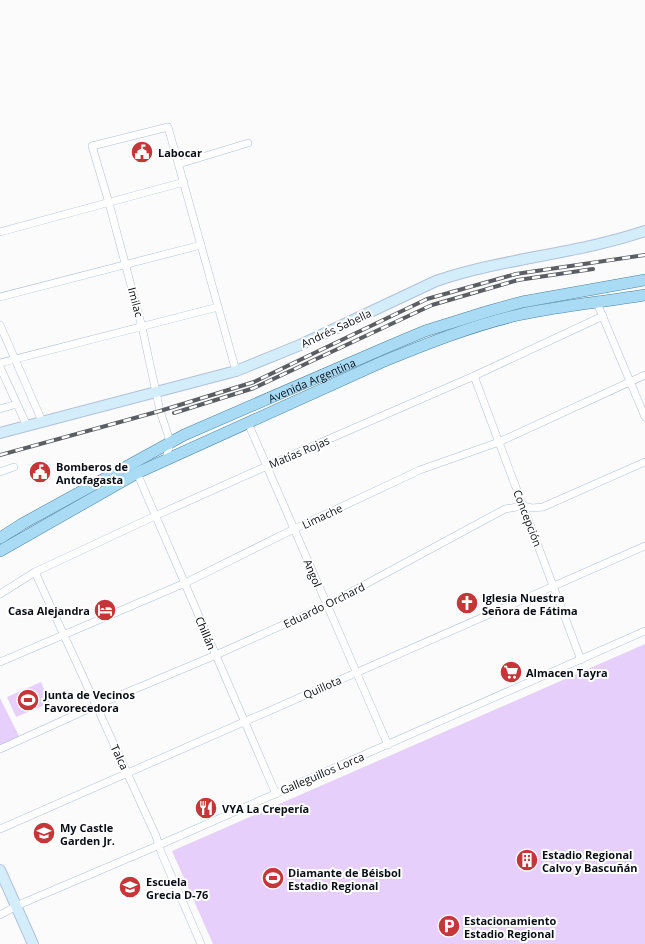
<svg xmlns="http://www.w3.org/2000/svg" width="645" height="944" viewBox="0 0 645 944" font-family="'Open Sans',sans-serif">
<style>
.green{fill:#e6d0fb}
.lines{fill:none;stroke-linecap:round;stroke-linejoin:round}
.street-casing{stroke:#b0c1d9;stroke-width:8}
.secondary-casing{stroke:#b0c1d9;stroke-width:12}
.primary-casing{stroke:#4c84a3;stroke-width:12}
.street{stroke:#fff;stroke-width:7}
.secondary{stroke:#d4edfa;stroke-width:10}
.primary{stroke:#a9dbf5;stroke-width:11}
.rail-casing{stroke:#5b5e63;stroke-width:4}
.rail{stroke:#fff;stroke-width:2.5;stroke-dasharray:8;stroke-linecap:butt}
.labels{text-anchor:middle;dominant-baseline:central;stroke-width:4;stroke-linejoin:round;paint-order:stroke}
.poi-label{font-size:11px;font-weight:bold;fill:#0a0f17;stroke:#fff;text-anchor:start}
.street-label{font-size:11px;fill:#0a0f17;stroke:#fff}
</style>
<rect width="100%" height="100%" fill="#fbfbfb"/>
<g class="green">
<polygon points="645,644 645,944 213,944 172,851"/>
<polygon points="41,682 50,703 16,717 7,697"/>
<polygon points="0,698 21,740 0,749"/>
</g>
<g class="lines">
<g class="street-casing">
<g id="street">
<polyline points="179,164 248,143"/>
<polyline points="0,232 184,182"/>
<polyline points="0,297 201,245"/>
<polyline points="597,303 645,417"/>
<polyline points="0,325 42,421"/>
<polyline points="0,363 218,307"/>
<polyline points="0,367 27,426"/>
<polyline points="474,376 581,660"/>
<polyline points="0,409 17,404"/>
<polyline points="248,423 388,745"/>
<polyline points="166,459 170,443 168,435 160,411 142,327 109,203 92,146 168,127 236,371"/>
<polyline points="0,472 14,467"/>
<polyline points="137,473 276,794"/>
<polyline points="35,572 156,836 161,852 201,944"/>
<polyline points="0,594 35,572 155,516 267,466 474,376 603,316"/>
<polyline points="0,662 185,583 294,529 420,470 499,442 645,375"/>
<polyline points="0,749 97,705 216,655 327,605 505,509 523,506 532,508 543,507 645,462"/>
<polyline points="0,829 645,546"/>
<polyline points="0,915 16,906 150,849 645,631"/>
</g>
</g>
<g class="secondary-casing">
<g id="secondary">
<path d="M0,433L236,371L300,345L436,281C504,258 577,254 645,231"/>
<polyline points="0,870 33,944"/>
</g>
</g>
<g class="primary-casing">
<g id="primary">
<path id="s1" d="M0,538L22,524L184,435L387,347L425,331L489,311L522,302L645,280"/>
<path d="M0,551L137,473L382,362C426,344 471,326 518,315C559,306 603,302 645,295"/>
</g>
</g>
<use href="#street" class="street"/>
<use href="#secondary" class="secondary"/>
<use href="#primary" class="primary"/>
<g class="rail-casing">
<g id="rail">
<polyline points="174,413 254,388 432,305 518,280 593,269"/>
<polyline points="0,455 160,411 254,382 427,299 516,274 645,255"/>
</g>
</g>
<use href="#rail" class="rail"/>
</g>
<defs>
<g id="civic-disc" transform="scale(1.15)"><circle r="9.5" fill="#c53638" stroke="#fff"/><path d="M-.6-6.5H3V-4.5H.6V-3L4-1V1h2V6H-6V1h2V-1L-.6-3ZM-1.2 2.5V6h2.4V2.5Z" fill="#fff"/></g>
<g id="church-disc" transform="scale(1.15)"><circle r="9.5" fill="#c53638" stroke="#fff"/><path d="M-1.2-6h2.4v3.5h3.3v2.4h-3.3V6h-2.4V-.1h-3.3v-2.4h3.3Z" fill="#fff"/></g>
<g id="hotel-disc" transform="scale(1.15)"><circle r="9.5" fill="#c53638" stroke="#fff"/><path d="M-6-4.5h1.5V1H6V5H4.5V3h-9V5H-6ZM-4 0a1.8 1.8 0 1 1 3.6 0ZM.5 0V-2.5h3Q6-2.5 6 0Z" fill="#fff"/></g>
<g id="supermarket-disc" transform="scale(1.15)"><circle r="9.5" fill="#c53638" stroke="#fff"/><path d="M-6-5.5h2.5l.6 2H6L4.5 2H-2.5L-4.4-4H-6ZM-1.5 3.2a1.3 1.3 0 1 0 .1 0ZM3 3.2a1.3 1.3 0 1 0 .1 0Z" fill="#fff"/></g>
<g id="stadium-disc" transform="scale(1.15)"><circle r="9.5" fill="#c53638" stroke="#fff"/><path d="M0-5a6.5 5 0 1 0 0 10a6.5 5 0 1 0 0-10ZM-3.5-1.8h7v3.6h-7Z" fill="#fff"/></g>
<g id="restaurant-disc" transform="scale(1.15)"><circle r="9.5" fill="#c53638" stroke="#fff"/><path d="M-5-6h1v4h1v-4h1v4h1v-4h1v5L-1.5 .5V6h-2V.5L-5-1ZM5-6V6H3V1.5H1.5Q1.5-4 5-6Z" fill="#fff"/></g>
<g id="school-disc" transform="scale(1.15)"><circle r="9.5" fill="#c53638" stroke="#fff"/><path d="M0-5L7-2L0 1L-7-2ZM-4 1L0 2.5L4 1V4Q0 6-4 4Z" fill="#fff"/></g>
<g id="building-disc" transform="scale(1.15)"><circle r="9.5" fill="#c53638" stroke="#fff"/><path d="M-4-6H4V6H1V3H-1V6H-4ZM-2.5-4.3h1.7v1.8h-1.7ZM.8-4.3h1.7v1.8H.8ZM-2.5-1h1.7V.8h-1.7ZM.8-1h1.7V.8H.8Z" fill="#fff"/></g>
<g id="parking-disc" transform="scale(1.15)"><circle r="9.5" fill="#c53638" stroke="#fff"/><path d="M-3.5-5.5H1a3.5 3.5 0 0 1 0 7H-1V5.5H-3.5ZM-1-3.4V-.6H.8a1.4 1.4 0 0 0 0-2.8Z" fill="#fff"/></g>
</defs>
<g fill-rule="evenodd">
<use href="#civic-disc" x="142" y="152"/>
<use href="#civic-disc" x="40" y="472"/>
<use href="#church-disc" x="467" y="603"/>
<use href="#hotel-disc" x="105" y="610"/>
<use href="#supermarket-disc" x="511" y="672"/>
<use href="#stadium-disc" x="28" y="700"/>
<use href="#restaurant-disc" x="206" y="808"/>
<use href="#school-disc" x="44" y="833"/>
<use href="#building-disc" x="527" y="860"/>
<use href="#stadium-disc" x="273" y="878"/>
<use href="#school-disc" x="130" y="887"/>
<use href="#parking-disc" x="449" y="926"/>
</g>
<g class="labels">
<g class="poi-label">
<text x="158" y="152">Labocar</text>
<text x="56" y="466">Bomberos de<tspan x="56" dy="13">Antofagasta</tspan></text>
<text x="482" y="597">Iglesia Nuestra<tspan x="482" dy="13">Señora de Fátima</tspan></text>
<text x="90" y="610" text-anchor="end">Casa Alejandra</text>
<text x="526" y="672">Almacen Tayra</text>
<text x="44" y="694">Junta de Vecinos<tspan x="44" dy="13">Favorecedora</tspan></text>
<text x="222" y="808">VYA La Crepería</text>
<text x="60" y="827">My Castle<tspan x="60" dy="13">Garden Jr.</tspan></text>
<text x="542" y="854">Estadio Regional<tspan x="542" dy="13">Calvo y Bascuñán</tspan></text>
<text x="288" y="872">Diamante de Béisbol<tspan x="288" dy="13">Estadio Regional</tspan></text>
<text x="146" y="881">Escuela<tspan x="146" dy="13">Grecia D-76</tspan></text>
<text x="464" y="920">Estacionamiento<tspan x="464" dy="13">Estadio Regional</tspan></text>
</g>
<g class="street-label">
<text transform="translate(136 302) rotate(75)">Imilac</text>
<text transform="translate(336 328) rotate(-25)">Andrés Sabella</text>
<text stroke="none"><textPath href="#s1" startOffset="350">Avenida Argentina</textPath></text>
<text transform="translate(299 452) rotate(-23)">Matías Rojas</text>
<text transform="translate(322 516) rotate(-25)">Limache</text>
<text transform="translate(528 518) rotate(69)">Concepción</text>
<text transform="translate(313 573) rotate(67)">Angol</text>
<text transform="translate(324 605) rotate(-26)">Eduardo Orchard</text>
<text transform="translate(206 633) rotate(67)">Chillán</text>
<text transform="translate(322 687) rotate(-24)">Quillota</text>
<text transform="translate(120 757) rotate(65)">Talca</text>
<text transform="translate(322 773) rotate(-23)">Galleguillos Lorca</text>
</g>
</g>
</svg>
